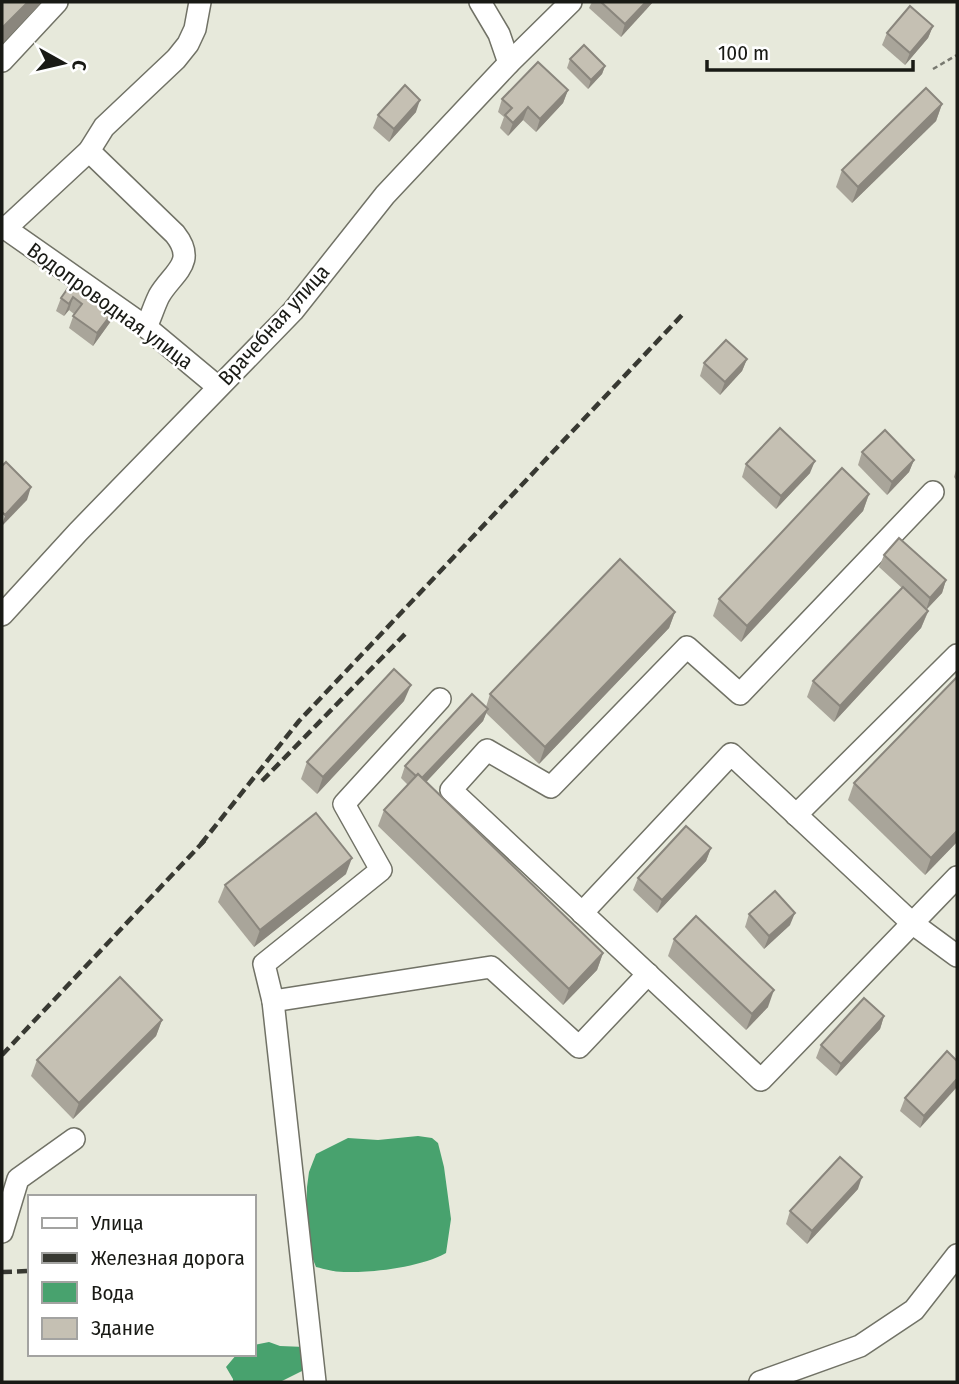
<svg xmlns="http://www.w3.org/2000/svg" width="959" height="1384" viewBox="0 0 959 1384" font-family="'Fira Sans Condensed',sans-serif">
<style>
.water{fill:#48a26e}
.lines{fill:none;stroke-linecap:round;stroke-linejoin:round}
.minor-casing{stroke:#717266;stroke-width:24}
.path{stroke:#77786f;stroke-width:2.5;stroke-dasharray:5 3.5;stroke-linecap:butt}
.minor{stroke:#fff;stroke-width:21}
.rail{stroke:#383932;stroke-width:4.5;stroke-dasharray:10 5;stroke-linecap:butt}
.wall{fill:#a9a59a}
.shaded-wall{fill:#8a867d}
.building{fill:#c5c0b3;stroke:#8a867d;stroke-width:2}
.labels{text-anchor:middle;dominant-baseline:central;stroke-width:5;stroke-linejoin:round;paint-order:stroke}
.street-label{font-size:21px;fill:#191a15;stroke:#fff}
</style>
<rect width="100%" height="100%" fill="#e7e9db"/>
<g class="water">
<path d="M418,1136L432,1138L438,1143L444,1167L451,1219L446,1253C421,1267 373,1273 344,1272C334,1272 325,1269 316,1267L308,1247L306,1225L307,1187L309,1172L316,1154L348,1138L378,1140Z"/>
<polygon points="269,1342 280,1346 305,1347 312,1366 280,1382 233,1382 233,1379 226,1367 237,1354 254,1354 254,1345"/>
</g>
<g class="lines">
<g class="minor-casing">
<g id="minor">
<polyline points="480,2 499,34 509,63"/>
<polyline points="2,61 57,2"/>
<path d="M89,151L175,234C198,263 172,273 159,296C154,306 151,317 146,327"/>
<polyline points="2,226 146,327 218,387"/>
<polyline points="5,229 89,151 104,127 176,59 188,44 195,29 200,2"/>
<polyline points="933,492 740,694 687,647 551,787 487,750 451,790 761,1080 957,877"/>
<polyline points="2,615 78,532 293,311 385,195 509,63 571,2"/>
<polyline points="796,815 957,655"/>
<polyline points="582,913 731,754 912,923 957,956"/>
<polyline points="273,1001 264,964 381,870 344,804 440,699"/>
<polyline points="2,1232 18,1179 74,1139"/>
<polyline points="315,1382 273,1001 491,967 579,1047 648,974"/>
<polyline points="760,1382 860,1346 914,1310 957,1255"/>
</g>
</g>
<polyline class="path" points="933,69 957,55"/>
<use href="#minor" class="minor"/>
<g class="rail">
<polyline points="262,781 406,633"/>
<polyline points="201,844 299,721 683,314"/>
<polyline points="2,1055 206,839"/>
<polyline points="2,1272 30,1271"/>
</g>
</g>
<g class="wall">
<polygon points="592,2 653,2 621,37 589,8"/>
<polygon points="933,26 928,38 905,65 882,45 887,33"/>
<polygon points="570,59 605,66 602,74 588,89 567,68"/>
<polygon points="568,90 563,103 536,132 523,120 508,136 500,128 504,117 498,112 502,99"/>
<polygon points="942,104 936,121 852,203 836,187 842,170"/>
<polygon points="416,112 389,142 373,128 378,115"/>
<polygon points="80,290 87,295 116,308 111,321 93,346 69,328 74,314 69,310 64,316 56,311 61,298"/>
<polygon points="747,359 742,371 720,395 700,376 704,363"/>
<polygon points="862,452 914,460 909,472 887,495 858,465"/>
<polygon points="746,464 810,473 776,509 742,477"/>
<polygon points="957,467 957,481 954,477"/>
<polygon points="869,494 863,511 741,642 713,616 719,599"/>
<polygon points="884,555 946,580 942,593 926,610 928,612 921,628 834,722 807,697 813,681 902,588 879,567"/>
<polygon points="675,612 669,628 539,764 486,713 483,721 426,782 603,953 597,970 563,1005 378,826 384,810 408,785 401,778 405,766 486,707 490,694"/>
<polygon points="957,677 957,842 925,875 848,800 854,783"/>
<polygon points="404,701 317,794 301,779 307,762"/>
<polygon points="711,848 706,861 657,913 633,890 638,878"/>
<polygon points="346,874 254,947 218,902 225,885"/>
<polygon points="749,914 790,925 764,949 745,927"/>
<polygon points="674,939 768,1007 746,1030 668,956"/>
<polygon points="884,1016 880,1029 836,1076 816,1058 821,1045"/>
<polygon points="162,1020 156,1036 73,1119 31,1076 37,1060"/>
<polygon points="957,1061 920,1128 900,1111 905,1098"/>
<polygon points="858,1189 807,1244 786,1224 790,1211"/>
</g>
<g class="shaded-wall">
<polygon points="28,2 42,2 2,44 2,28"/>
<polygon points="646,2 653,2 621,37 625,24"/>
<polygon points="933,26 928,38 905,65 910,53"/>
<polygon points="605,66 602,74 588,89 591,80"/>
<polygon points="568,90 563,103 536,132 540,119"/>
<polygon points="420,100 416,112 389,142 394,129"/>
<polygon points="942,104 936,121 852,203 858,187"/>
<polygon points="528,107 523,120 508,136 513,123"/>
<polygon points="73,297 69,310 64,316 69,304"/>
<polygon points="116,308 111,321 93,346 97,333"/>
<polygon points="747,359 742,371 720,395 725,382"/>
<polygon points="914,460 909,472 887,495 892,482"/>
<polygon points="815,461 810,473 776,509 781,496"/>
<polygon points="31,487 27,500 2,526 5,515"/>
<polygon points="869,494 863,511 741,642 747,626"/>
<polygon points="946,580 942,593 926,610 930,598"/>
<polygon points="928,611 921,628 834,722 840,706"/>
<polygon points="675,612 669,628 539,764 545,747"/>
<polygon points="411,685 404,701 317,794 323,777"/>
<polygon points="488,709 483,721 416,793 421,780"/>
<polygon points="957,831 957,842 925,875 931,858"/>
<polygon points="711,848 706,861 657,913 662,900"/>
<polygon points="352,858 346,874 254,947 260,930"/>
<polygon points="795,913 790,925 764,949 769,936"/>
<polygon points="603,953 597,970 563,1005 569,989"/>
<polygon points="774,990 768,1007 746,1030 752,1014"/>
<polygon points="884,1016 880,1029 836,1076 841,1064"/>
<polygon points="162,1020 156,1036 73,1119 79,1103"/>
<polygon points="957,1079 957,1087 920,1128 924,1116"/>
<polygon points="862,1177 858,1189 807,1244 812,1231"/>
</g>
<g class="building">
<polygon points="2,2 28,2 2,28"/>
<polygon points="601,2 646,2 625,24"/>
<polygon points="910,6 933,26 910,53 887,33"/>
<polygon points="584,45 605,66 591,80 570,59"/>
<polygon points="538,62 568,90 540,119 528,107 513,123 505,115 512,108 502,99"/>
<polygon points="405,85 420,100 394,129 378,115"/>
<polygon points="926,88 942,104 858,187 842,170"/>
<polygon points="73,281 81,287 79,289 87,295 90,290 116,308 97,333 73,316 82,304 73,297 69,304 61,298"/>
<polygon points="726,340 747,359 725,382 704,363"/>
<polygon points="780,428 815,461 781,496 746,464"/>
<polygon points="885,430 914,460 892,482 862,452"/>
<polygon points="6,462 31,487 5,515 2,512 2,466"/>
<polygon points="842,468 869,494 747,626 719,599"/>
<polygon points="899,538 946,580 930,598 884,555"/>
<polygon points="620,559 675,612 545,747 490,694"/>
<polygon points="903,587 928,611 840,706 813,681"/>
<polygon points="394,669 411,685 323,777 307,762"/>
<polygon points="957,677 957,831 931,858 854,783"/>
<polygon points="472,694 488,709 422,778 418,774 416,776 405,766"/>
<polygon points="418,774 603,953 569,989 384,810"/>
<polygon points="316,813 352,858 260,930 225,885"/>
<polygon points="686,826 711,848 662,900 638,878"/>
<polygon points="775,891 795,913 769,936 749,914"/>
<polygon points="696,916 774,990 752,1014 674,939"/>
<polygon points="120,977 162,1020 79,1103 37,1060"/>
<polygon points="864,998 884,1016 841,1064 821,1045"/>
<polygon points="947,1051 957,1061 957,1079 924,1116 905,1098"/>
<polygon points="840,1157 862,1177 812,1231 790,1211"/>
</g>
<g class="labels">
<g class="street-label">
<text transform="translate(110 306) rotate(36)">Водопроводная улица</text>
<text transform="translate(274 325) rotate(-48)">Врачебная улица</text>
</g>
</g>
<rect width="959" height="1384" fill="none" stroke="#191a15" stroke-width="7"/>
<rect x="28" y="1195" width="228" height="161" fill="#ffffff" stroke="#a3a3a1" stroke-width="2"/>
<rect x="42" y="1218" width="35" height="10" fill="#ffffff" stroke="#a3a3a1" stroke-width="2"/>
<text x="91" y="1230" font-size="21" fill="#191a15">Улица</text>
<rect x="42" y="1253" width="35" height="10" fill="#383932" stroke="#a3a3a1" stroke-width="2"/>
<text x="91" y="1265" font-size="21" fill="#191a15">Железная дорога</text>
<rect x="42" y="1282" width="35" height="21" fill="#48a26e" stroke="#a3a3a1" stroke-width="2"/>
<text x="91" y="1300" font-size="21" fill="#191a15">Вода</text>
<rect x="42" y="1318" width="35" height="21" fill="#c5c0b3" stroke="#a3a3a1" stroke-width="2"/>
<text x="91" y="1335" font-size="21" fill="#191a15">Здание</text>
<g transform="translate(63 63) rotate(98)" stroke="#ffffff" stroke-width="5" paint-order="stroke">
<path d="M0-5L12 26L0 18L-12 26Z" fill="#191a15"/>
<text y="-10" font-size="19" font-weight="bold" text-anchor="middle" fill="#191a15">С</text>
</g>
<path d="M707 60v10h206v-10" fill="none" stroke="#191a15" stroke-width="3.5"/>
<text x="718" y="60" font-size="21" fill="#191a15" stroke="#ffffff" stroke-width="5" paint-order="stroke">100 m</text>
</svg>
